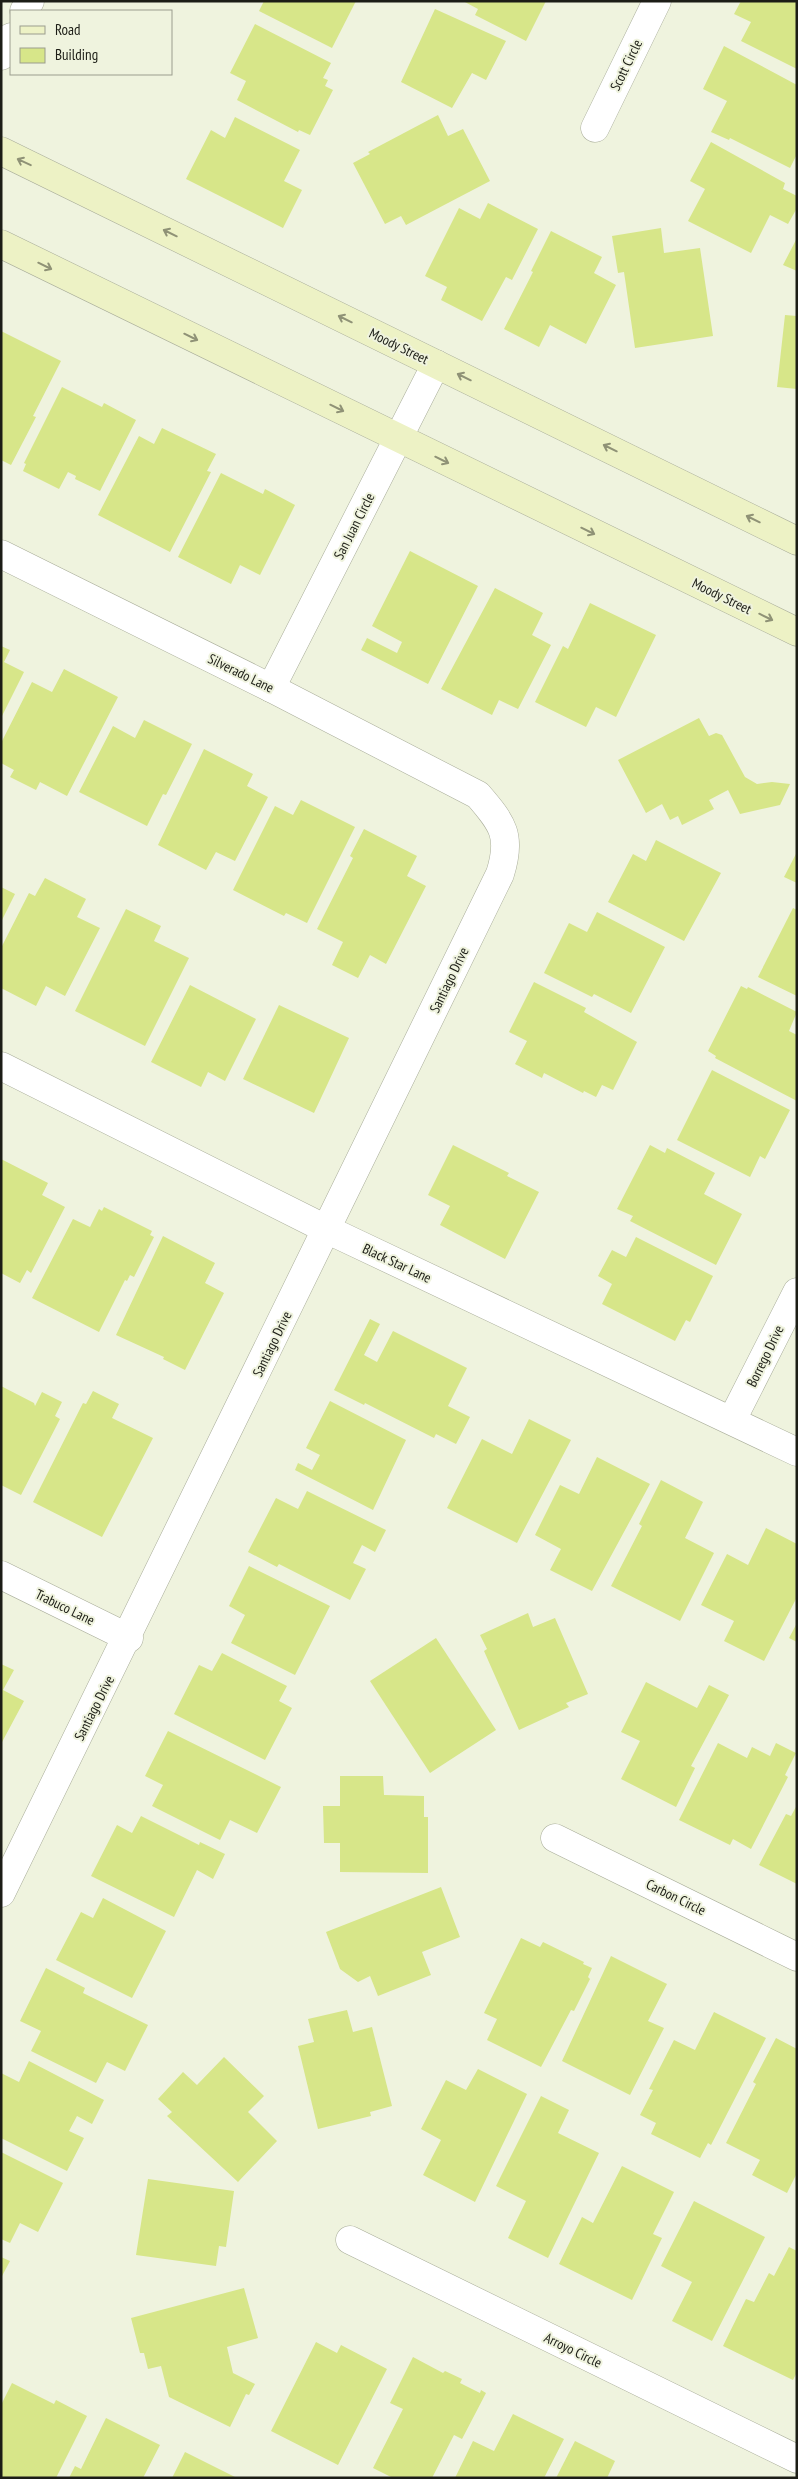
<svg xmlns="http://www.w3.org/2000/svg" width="798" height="2479" viewBox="0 0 798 2479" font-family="'PT Sans Narrow',sans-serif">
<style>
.building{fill:#d7e689}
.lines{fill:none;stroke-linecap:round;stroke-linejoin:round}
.minor-casing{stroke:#a9ad9a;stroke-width:29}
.tertiary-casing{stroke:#a9ad9a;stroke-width:29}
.secondary-casing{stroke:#a9ad9a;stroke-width:29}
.minor{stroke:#fff;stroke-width:28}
.tertiary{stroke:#fff;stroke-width:28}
.secondary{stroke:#edf2c5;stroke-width:28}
.oneway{stroke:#8f9276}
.labels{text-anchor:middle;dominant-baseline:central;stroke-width:4;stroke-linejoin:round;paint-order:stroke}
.street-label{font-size:14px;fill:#1c1d16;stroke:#eff3de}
</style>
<rect width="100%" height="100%" fill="#eff3de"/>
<g class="building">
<polygon points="264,1 356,1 332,48 259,11"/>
<polygon points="463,1 546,1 526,41 475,15 478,9"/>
<polygon points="741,1 797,1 797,69 741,41 751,22 734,14"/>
<polygon points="435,9 506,41 486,80 472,73 452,108 401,82"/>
<polygon points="255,24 331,63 323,78 328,80 325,86 333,90 310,135 299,130 298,132 237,100 246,81 230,73"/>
<polygon points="724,46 797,85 797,154 790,168 730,138 729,140 711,132 727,101 703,89"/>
<polygon points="438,115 448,136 463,129 490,181 406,225 401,216 385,224 353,163 370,154 368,152"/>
<polygon points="235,117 300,150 284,181 302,190 283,228 186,179 211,130 225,138"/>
<polygon points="711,142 785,183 783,189 797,196 797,208 788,224 770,215 751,253 688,221 705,189 690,181"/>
<polygon points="488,203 538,229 512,280 506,277 482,321 441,300 447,287 425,276 459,208 480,219"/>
<polygon points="661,228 664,253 700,248 713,336 635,348 624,272 618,273 612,236"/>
<polygon points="551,231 602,257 594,273 616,285 586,344 550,325 539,347 504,329 533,272 531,271"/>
<polygon points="797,238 797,271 783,265"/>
<polygon points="785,315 797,316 797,389 777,387"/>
<polygon points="1,331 61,361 33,416 36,417 11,465 1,460"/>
<polygon points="62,387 102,407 104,403 136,420 100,491 75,479 76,476 68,472 59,489 23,471 26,464 24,463"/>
<polygon points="162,428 216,454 207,471 211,472 170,552 98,515 139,436 154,444"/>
<polygon points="221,473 263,494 265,489 295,505 260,575 240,565 231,584 178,557"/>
<polygon points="410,551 478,586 428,684 361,650 367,638 397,653 402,642 372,626"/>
<polygon points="495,588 543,613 532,635 551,645 518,709 499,700 492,715 441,689"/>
<polygon points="590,603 656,635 616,717 596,707 586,727 535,702 563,646 568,649"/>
<polygon points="1,646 10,650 4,662 24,672 1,718"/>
<polygon points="64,669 118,697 67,796 40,782 36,790 10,777 14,770 1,763 1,743 32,682 52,692"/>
<polygon points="699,718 709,736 716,733 722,735 745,777 757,784 772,782 790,784 780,805 740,814 728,790 709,800 714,809 682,825 678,816 670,820 662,804 646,813 618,760"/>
<polygon points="144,720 192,744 166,795 163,794 147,826 79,792 113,726 135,738"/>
<polygon points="204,749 253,774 247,786 268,797 235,861 216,852 206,870 158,845"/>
<polygon points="301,800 355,827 307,923 286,913 284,916 233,890 275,806 293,815"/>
<polygon points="364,829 417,856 407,876 426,886 386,964 370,955 358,978 332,965 343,942 317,929 353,858 350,856"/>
<polygon points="656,840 721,873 684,941 608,902 633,854 646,861"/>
<polygon points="797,852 797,883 784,877"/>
<polygon points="45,878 86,899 77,917 100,928 65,996 46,986 36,1006 1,988 1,948 29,893 35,896"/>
<polygon points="1,887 15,894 1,922"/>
<polygon points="793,908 797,910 797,996 758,977"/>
<polygon points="126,909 161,926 154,941 189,958 145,1046 75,1011"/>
<polygon points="597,912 665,947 631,1013 594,994 592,997 544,973 569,923 587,932"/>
<polygon points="534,982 586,1008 584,1012 637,1042 613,1090 602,1085 596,1097 584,1091 583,1093 544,1073 542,1078 515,1064 527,1041 509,1032"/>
<polygon points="190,985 256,1019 225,1081 208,1072 201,1087 151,1062"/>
<polygon points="741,986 747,989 748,987 797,1012 789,1031 797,1035 797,1101 715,1058 716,1056 708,1051"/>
<polygon points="279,1005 349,1038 314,1113 243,1079"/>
<polygon points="712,1070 790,1110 765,1159 760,1156 750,1177 677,1140"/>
<polygon points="453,1145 509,1173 507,1176 539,1192 505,1259 440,1225 450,1206 428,1195"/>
<polygon points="650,1145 665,1153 667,1148 715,1173 704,1194 742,1214 716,1265 630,1221 633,1216 617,1209"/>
<polygon points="1,1159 48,1183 42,1195 65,1207 31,1273 27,1270 20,1283 1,1273"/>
<polygon points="104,1207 152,1231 150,1235 154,1237 134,1277 130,1275 127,1281 125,1280 99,1332 32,1298 73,1219 90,1227 99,1209 102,1211"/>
<polygon points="163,1236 215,1263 205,1283 224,1293 185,1370 163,1359 164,1357 116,1335"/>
<polygon points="636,1237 713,1276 690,1322 686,1320 675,1341 602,1304 612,1284 598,1276 612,1250 626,1257"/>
<polygon points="370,1319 380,1324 364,1355 377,1362 393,1331 467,1368 448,1406 470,1417 456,1444 436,1434 434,1438 365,1403 364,1405 334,1390"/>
<polygon points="1,1386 34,1403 35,1406 42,1392 62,1402 55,1416 60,1419 21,1495 1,1485"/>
<polygon points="93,1391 119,1404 112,1418 153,1438 102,1537 33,1502 83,1403 86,1404"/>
<polygon points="330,1401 406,1440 373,1510 295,1470 298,1463 312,1470 320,1455 306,1448"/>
<polygon points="529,1419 571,1440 517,1543 447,1508 482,1439 512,1454"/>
<polygon points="597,1457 650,1484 592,1591 550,1570 561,1549 535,1535 560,1485 579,1494"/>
<polygon points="661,1480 703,1502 685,1538 714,1553 680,1621 611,1586 642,1526 639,1524"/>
<polygon points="307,1491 386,1530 375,1552 362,1545 353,1563 366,1569 350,1600 279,1564 277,1567 248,1552 276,1498 298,1509"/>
<polygon points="766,1528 797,1544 797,1597 764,1661 724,1641 734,1621 701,1605 727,1554 748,1565"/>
<polygon points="249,1566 330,1606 295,1675 231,1643 245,1615 229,1606"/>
<polygon points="528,1613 533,1627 555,1618 588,1694 566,1703 569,1707 519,1730 484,1651 487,1649 480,1635"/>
<polygon points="797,1623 797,1642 789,1638"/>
<polygon points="436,1638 496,1730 430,1773 370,1681"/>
<polygon points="222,1653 287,1686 279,1701 292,1708 265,1760 174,1714 199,1665 212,1671"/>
<polygon points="1,1664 14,1670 3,1690 24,1701 1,1744"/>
<polygon points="646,1682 697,1708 709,1685 729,1695 691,1766 695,1768 676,1807 621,1779 640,1741 621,1732"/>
<polygon points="168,1731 281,1787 257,1833 230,1820 220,1840 152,1806 163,1785 145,1776"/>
<polygon points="718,1743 747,1758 752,1747 770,1756 776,1743 796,1753 785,1775 788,1777 751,1849 733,1839 730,1845 679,1820"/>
<polygon points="340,1776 383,1776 384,1795 424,1796 424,1817 428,1817 428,1873 340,1872 340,1843 324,1843 323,1806 340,1806"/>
<polygon points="797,1805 797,1884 759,1865 786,1814 791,1816"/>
<polygon points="141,1816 199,1845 200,1842 225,1854 213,1879 197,1870 174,1917 91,1876 117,1825 132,1833"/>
<polygon points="441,1887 460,1937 422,1952 431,1975 378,1996 370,1976 358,1982 340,1969 326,1932"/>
<polygon points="103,1898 166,1931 132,1998 56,1960 81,1912 93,1918"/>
<polygon points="521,1938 540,1947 543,1942 584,1962 583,1964 592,1968 588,1977 590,1979 574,2011 571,2010 541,2067 487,2040 497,2019 484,2013"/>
<polygon points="611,1956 667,1984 648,2021 664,2028 630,2095 562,2061"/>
<polygon points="46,1968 85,1988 83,1993 148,2025 125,2071 107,2062 96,2083 31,2051 41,2031 20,2021"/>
<polygon points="347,2010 353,2032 372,2027 392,2106 370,2112 371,2116 318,2129 298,2046 314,2042 308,2019"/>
<polygon points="714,2012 766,2038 711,2145 708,2143 700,2158 651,2134 656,2123 640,2115 653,2090 649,2089 674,2040 695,2050"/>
<polygon points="776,2038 797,2049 797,2173 787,2193 752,2175 760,2160 726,2143 756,2084 753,2082"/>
<polygon points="224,2057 264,2096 248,2112 277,2141 238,2182 167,2116 172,2112 158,2099 183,2072 197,2085"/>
<polygon points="29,2061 104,2100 92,2124 77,2116 69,2131 84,2138 67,2171 1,2138 1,2073 19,2082"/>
<polygon points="478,2069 527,2094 475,2202 423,2175 441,2140 421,2129 446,2080 466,2090"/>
<polygon points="541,2096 569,2110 558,2133 599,2153 548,2258 508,2238 526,2201 496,2186"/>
<polygon points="1,2152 63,2183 38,2232 20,2223 10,2243 1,2239"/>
<polygon points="622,2166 674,2192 653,2234 662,2238 632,2300 559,2264 582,2217 593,2223"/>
<polygon points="148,2179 234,2191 226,2247 219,2246 216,2266 136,2255"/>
<polygon points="694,2201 765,2237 712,2341 672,2321 692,2282 661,2266"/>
<polygon points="789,2247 797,2251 797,2372 793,2380 723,2346 746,2299 754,2302 769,2273 774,2276"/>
<polygon points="1,2257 10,2261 1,2278"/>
<polygon points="244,2288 258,2338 227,2347 233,2373 255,2384 249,2395 246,2394 230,2427 169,2397 161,2366 148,2369 144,2353 140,2353 131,2318"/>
<polygon points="316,2342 337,2353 341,2345 387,2369 338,2465 271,2431"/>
<polygon points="413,2357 443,2373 445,2371 462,2379 460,2383 480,2393 481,2390 486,2393 462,2439 454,2435 432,2478 393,2478 373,2468 403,2409 390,2403"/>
<polygon points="12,2383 54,2404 56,2400 87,2416 56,2478 1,2478 1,2405"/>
<polygon points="513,2414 564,2439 544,2478 455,2478 473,2441 494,2451"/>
<polygon points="106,2418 160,2445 143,2478 69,2478 75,2466 81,2469"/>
<polygon points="575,2441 615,2461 607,2478 556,2478"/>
<polygon points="185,2452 237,2478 172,2478"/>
</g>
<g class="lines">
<g class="minor-casing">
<g id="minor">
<polyline points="595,128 657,1"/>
<path d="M1,554L271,688L478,795C503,824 512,836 500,874C335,1215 170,1555 1,1893"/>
<polyline points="271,688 436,364"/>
<polyline points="1,1066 328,1230 797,1452"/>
<polyline points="732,1420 797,1292"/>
<polyline points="1,1575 129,1638"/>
<polyline points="555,1838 797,1957"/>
<polyline points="350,2240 797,2459"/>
</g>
</g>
<g class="tertiary-casing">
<g id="tertiary">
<polyline points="24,11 30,1"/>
<polyline points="1,56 11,37"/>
</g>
</g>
<g class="secondary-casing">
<g id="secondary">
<polyline points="1,151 797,541"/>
<polyline points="1,244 797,632"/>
</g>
</g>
<use href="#minor" class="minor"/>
<use href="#tertiary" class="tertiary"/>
<use href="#secondary" class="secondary"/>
</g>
<defs><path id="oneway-shaft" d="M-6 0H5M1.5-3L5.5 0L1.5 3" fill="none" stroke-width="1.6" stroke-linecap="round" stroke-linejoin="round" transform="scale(1.25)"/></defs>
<g class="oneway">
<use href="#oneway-shaft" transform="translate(24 162) rotate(-155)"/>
<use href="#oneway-shaft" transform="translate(170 233) rotate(-154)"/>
<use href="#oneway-shaft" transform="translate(45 266) rotate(26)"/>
<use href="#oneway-shaft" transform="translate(345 319) rotate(-154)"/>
<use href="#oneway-shaft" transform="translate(191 337) rotate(26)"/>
<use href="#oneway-shaft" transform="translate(464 377) rotate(-154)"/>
<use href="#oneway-shaft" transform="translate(337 408) rotate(26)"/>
<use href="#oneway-shaft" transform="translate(610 448) rotate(-154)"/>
<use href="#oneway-shaft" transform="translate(442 460) rotate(26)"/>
<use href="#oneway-shaft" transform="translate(753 519) rotate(-154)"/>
<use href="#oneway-shaft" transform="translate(588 531) rotate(26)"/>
<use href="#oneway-shaft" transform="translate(766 617) rotate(26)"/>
</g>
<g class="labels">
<g class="street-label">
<text transform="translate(626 65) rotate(-64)">Scott Circle</text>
<text transform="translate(399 346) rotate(26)">Moody Street</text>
<text transform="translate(354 526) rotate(-63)">San Juan Circle</text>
<text transform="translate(722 596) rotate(26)">Moody Street</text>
<text transform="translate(241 673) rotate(26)">Silverado Lane</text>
<text transform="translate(449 980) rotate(-64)">Santiago Drive</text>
<text transform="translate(397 1263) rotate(25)">Black Star Lane</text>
<text transform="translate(272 1344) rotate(-64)">Santiago Drive</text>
<text transform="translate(765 1356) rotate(-64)">Borrego Drive</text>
<text transform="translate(65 1607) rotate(26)">Trabuco Lane</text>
<text transform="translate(94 1708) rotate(-63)">Santiago Drive</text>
<text transform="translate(676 1897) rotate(26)">Carbon Circle</text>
<text transform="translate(573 2350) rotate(26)">Arroyo Circle</text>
</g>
</g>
<rect width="798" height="2479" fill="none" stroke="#1c1d16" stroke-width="5"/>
<rect x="10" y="10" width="162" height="65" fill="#eff3de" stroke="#9b9d8e"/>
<rect x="20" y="26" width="25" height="8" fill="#edf2c5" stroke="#9b9d8e"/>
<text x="55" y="35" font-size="15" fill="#1c1d16">Road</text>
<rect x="20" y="48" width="25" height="15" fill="#d7e689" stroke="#9b9d8e"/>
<text x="55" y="60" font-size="15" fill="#1c1d16">Building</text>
</svg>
